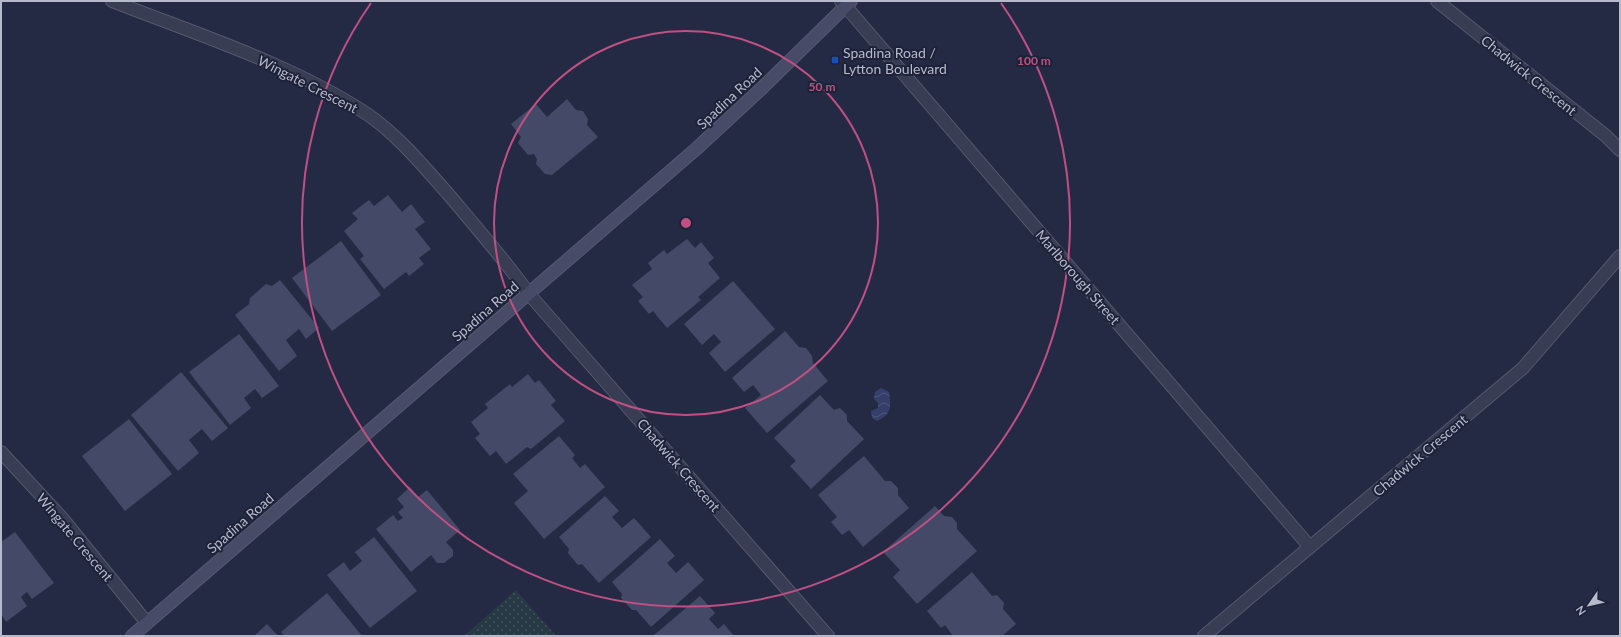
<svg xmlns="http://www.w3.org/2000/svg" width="1621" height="637" viewBox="0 0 1621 637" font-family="Lato,sans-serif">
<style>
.park{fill:url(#park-dots)}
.water{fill:url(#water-waves)}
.building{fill:#434966}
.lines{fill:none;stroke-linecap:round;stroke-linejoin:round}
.street-casing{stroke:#55586e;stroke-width:14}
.secondary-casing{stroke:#55586e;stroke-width:14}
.street{stroke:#393d53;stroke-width:12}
.secondary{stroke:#474b67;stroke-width:12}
.ring{fill:none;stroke:#be5083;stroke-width:2}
.transit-dot{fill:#1a4fb4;stroke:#1e2239;stroke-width:1.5}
.labels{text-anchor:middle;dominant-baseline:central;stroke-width:4;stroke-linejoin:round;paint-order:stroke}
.poi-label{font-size:14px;fill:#b7b9cd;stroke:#1e2239;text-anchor:start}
.street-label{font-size:14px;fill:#b7b9cd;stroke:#1e2239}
.centre{fill:#be5083;stroke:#1e2239;stroke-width:2}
.ring-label{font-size:12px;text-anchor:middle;font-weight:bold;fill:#be5083;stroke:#1e2239;stroke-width:4;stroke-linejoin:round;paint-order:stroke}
</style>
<defs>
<pattern id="park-dots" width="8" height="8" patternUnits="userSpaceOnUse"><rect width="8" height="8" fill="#273945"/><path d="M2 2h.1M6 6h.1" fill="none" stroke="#44545f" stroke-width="1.8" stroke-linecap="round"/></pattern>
<pattern id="water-waves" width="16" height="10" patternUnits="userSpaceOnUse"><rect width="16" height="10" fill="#363e6a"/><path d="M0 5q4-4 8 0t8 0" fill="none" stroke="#51587e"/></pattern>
</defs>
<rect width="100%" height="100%" fill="#252a44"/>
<polygon class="park" points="516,590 556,636 464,636"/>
<path class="water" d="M881,388L889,392C891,407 892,414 877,421L872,418L871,411L878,408V403L874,399L875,392Z"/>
<g class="building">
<polygon points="567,99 576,110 583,111 588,119 587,125 598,137 552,175 545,174 536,164 537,159 534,154 528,155 518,143 521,137 511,124 536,104 547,117"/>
<polygon points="388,195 402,212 411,204 425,222 415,229 431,249 419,258 424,264 409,276 406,272 384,289 360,259 364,256 344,231 358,219 352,213 369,200 374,206"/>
<polygon points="687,239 695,248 701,242 714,258 708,263 720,278 698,297 701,300 667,328 653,311 649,314 638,301 643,297 632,285 652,269 648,263 664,250 667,254"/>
<polygon points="341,241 381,295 332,331 292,278"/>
<polygon points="280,280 319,328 306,339 299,329 286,340 297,356 279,371 235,315 249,304 250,298 266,284 272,286"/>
<polygon points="733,281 775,329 725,372 709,353 721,342 714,334 702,345 684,324"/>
<polygon points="785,331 799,347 806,348 812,356 813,363 828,381 767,433 745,408 761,395 753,385 744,392 732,378"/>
<polygon points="239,334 279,386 262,398 255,389 244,398 251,408 230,425 189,372"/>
<polygon points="181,372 228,428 212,441 202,429 189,440 199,453 178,471 131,415"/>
<polygon points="528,374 535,383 539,380 556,401 551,405 565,421 531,449 527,447 506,464 496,451 490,456 475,438 480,434 471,422 488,408 485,404 510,384 512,387"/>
<polygon points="820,395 834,410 840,408 847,415 847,421 864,439 811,489 790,466 796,461 774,438"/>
<polygon points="129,419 172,474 125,511 82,456"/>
<polygon points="559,436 575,455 572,458 580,468 585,464 605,487 544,539 514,503 528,491 513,474"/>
<polygon points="864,456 885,481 891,481 898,488 898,495 909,508 863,547 849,530 842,535 831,522 837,517 818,495"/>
<polygon points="410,487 418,497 427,490 460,530 446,542 453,550 453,556 444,563 437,563 431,555 411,572 376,529 393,515 398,521 403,518 398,512 404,507 397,499"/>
<polygon points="605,496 619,511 612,517 622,528 634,518 651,537 599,583 582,564 578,565 568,553 569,549 559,537"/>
<polygon points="935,506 944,516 952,517 957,523 957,529 977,551 917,604 893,577 900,570 883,552"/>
<polygon points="15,532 54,583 32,599 27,592 21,597 27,606 6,622 1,614 1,542"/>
<polygon points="374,537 417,591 370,628 327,575 344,562 350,571 362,561 355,552"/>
<polygon points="660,539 675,556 667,563 676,573 688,562 704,580 651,627 636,610 632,610 621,598 622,594 612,582"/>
<polygon points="972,572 992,596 997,595 1004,603 1003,609 1016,624 1002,636 953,636 945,625 941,628 927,611"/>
<polygon points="327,593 362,636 284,636 281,632"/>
<polygon points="700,596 715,613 709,619 718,629 724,624 734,636 653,636"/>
<polygon points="267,624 278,636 254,636"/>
</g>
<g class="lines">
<g class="street-casing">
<g id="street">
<path d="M112,1C196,34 291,64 367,114C399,136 423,166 449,195C476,227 504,259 529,294L828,636"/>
<polyline points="841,1 1310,547"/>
<polyline points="1437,1 1606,136 1620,150"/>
<polyline points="1,452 62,518 147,623"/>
<polyline points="1204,636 1523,368 1620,256"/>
</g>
</g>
<g class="secondary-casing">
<polyline id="secondary" points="132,636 696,149 762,88 851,1"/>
</g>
<use href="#street" class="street"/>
<use href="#secondary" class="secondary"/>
</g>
<g class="ring">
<circle cx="686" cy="223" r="192"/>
<path d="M1001 3A384 384 0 1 1 371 3"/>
</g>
<rect class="transit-dot" x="831" y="56" width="8" height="8" rx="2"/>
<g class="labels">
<g class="poi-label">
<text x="843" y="52">Spadina Road /<tspan x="843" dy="16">Lytton Boulevard</tspan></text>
</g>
<g class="street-label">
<text transform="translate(1529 75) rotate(39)">Chadwick Crescent</text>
<text transform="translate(308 84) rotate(27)">Wingate Crescent</text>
<text transform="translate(729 98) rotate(-43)">Spadina Road</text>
<text transform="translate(1078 277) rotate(49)">Marlborough Street</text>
<text transform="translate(485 311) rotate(-41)">Spadina Road</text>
<text transform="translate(1420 455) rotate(-40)">Chadwick Crescent</text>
<text transform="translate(679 465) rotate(49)">Chadwick Crescent</text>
<text transform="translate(240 523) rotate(-41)">Spadina Road</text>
<text transform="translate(75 537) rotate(50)">Wingate Crescent</text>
</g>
</g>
<circle cx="686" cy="223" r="6" class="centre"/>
<g class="ring-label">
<text x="1034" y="65">100 m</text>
<text x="822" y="91">50 m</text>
</g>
<rect width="1621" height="637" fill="none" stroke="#b7b9cd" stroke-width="4"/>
<g transform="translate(1589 605) rotate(236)" stroke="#1e2239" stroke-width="3" paint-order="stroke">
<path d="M0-3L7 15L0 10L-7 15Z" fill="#b7b9cd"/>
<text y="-6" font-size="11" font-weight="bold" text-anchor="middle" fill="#b7b9cd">N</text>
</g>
</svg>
